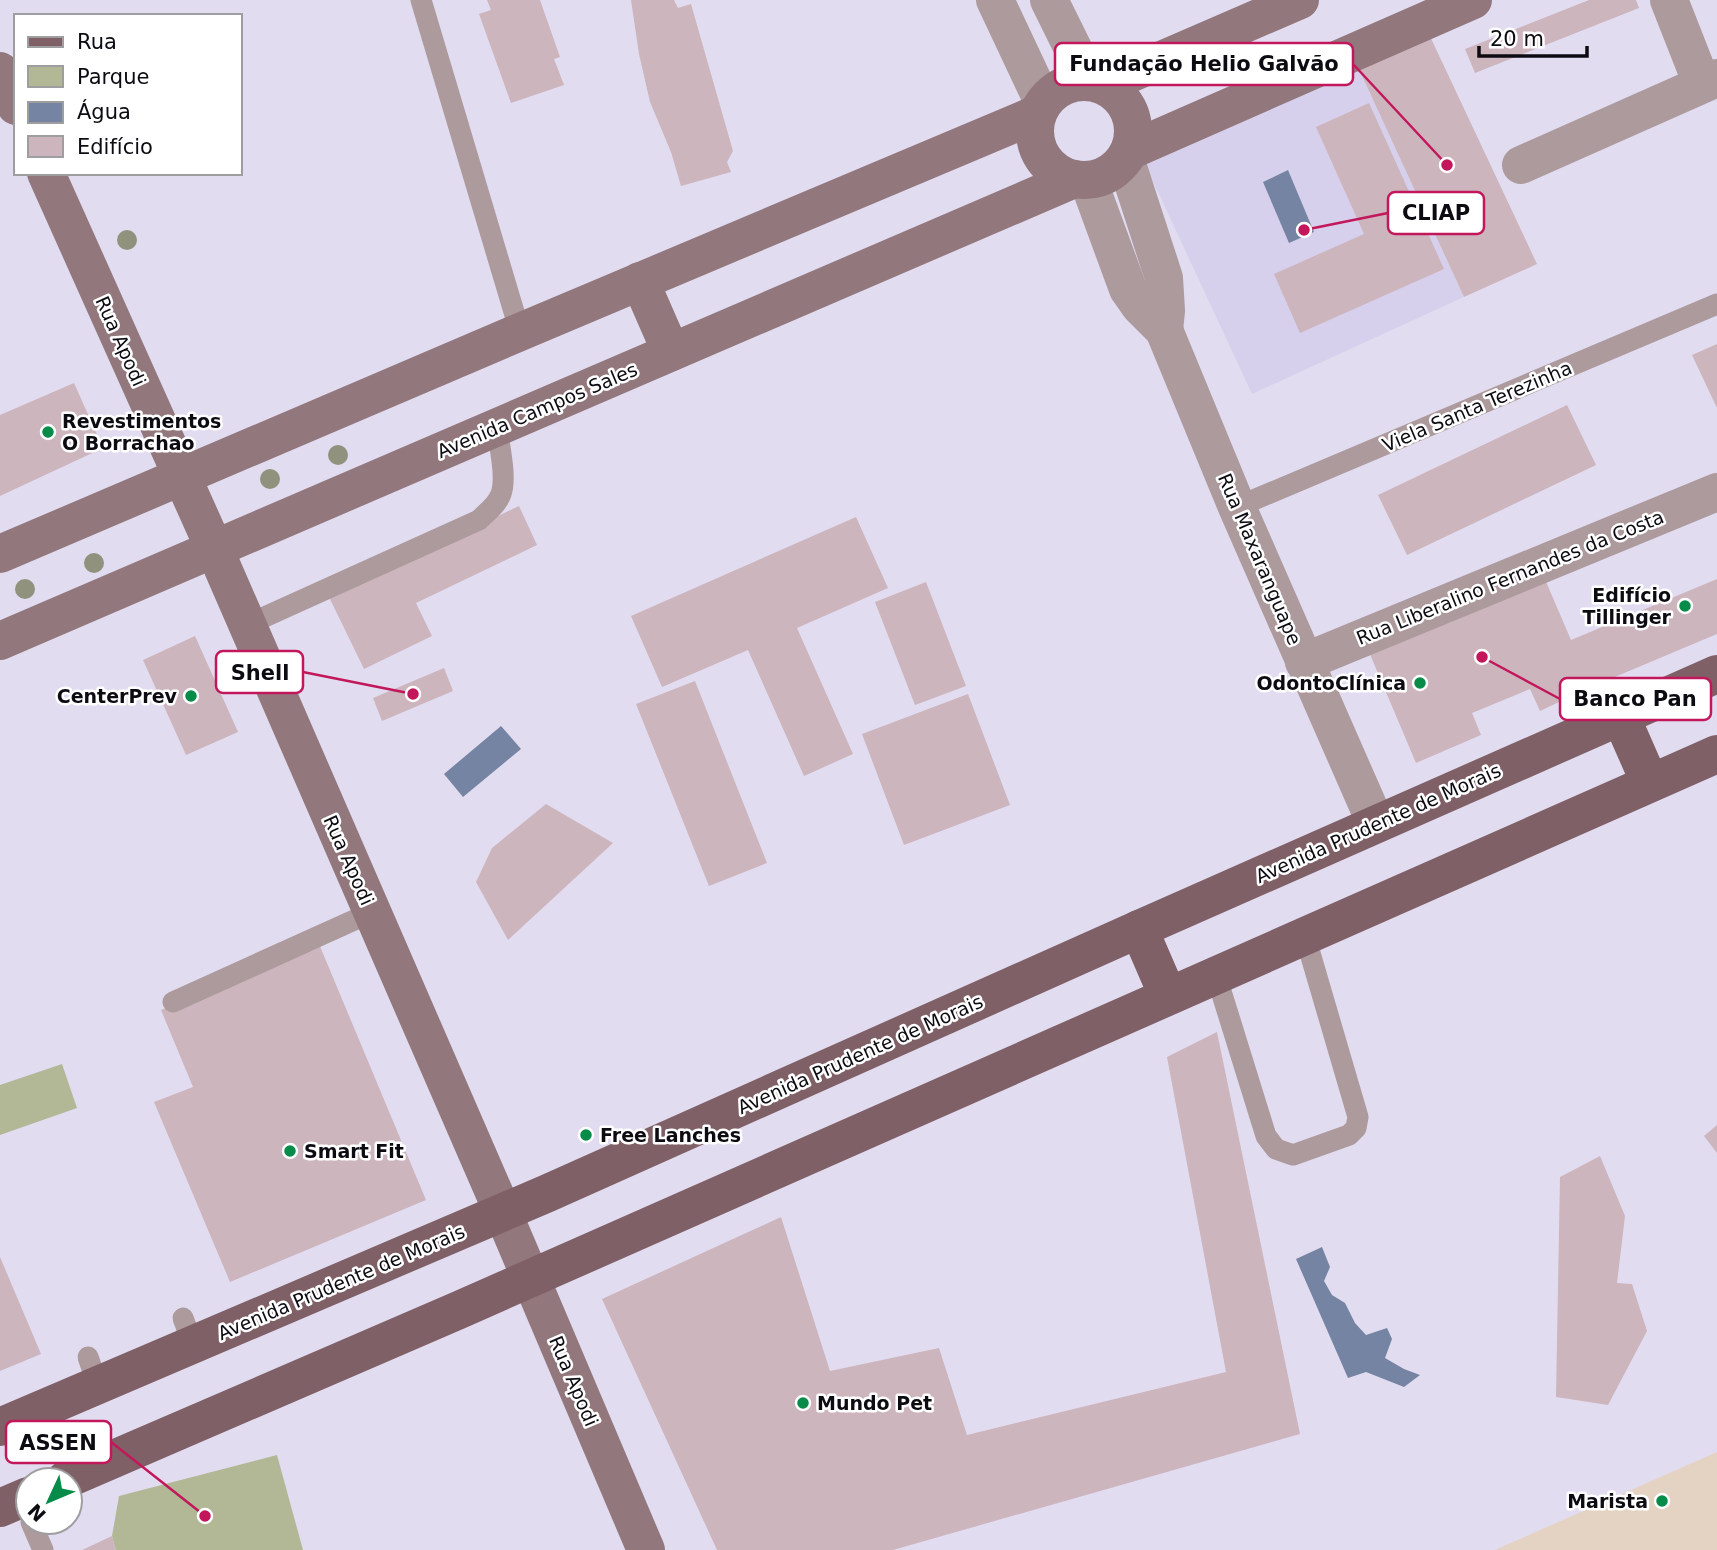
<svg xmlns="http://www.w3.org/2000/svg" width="1717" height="1550" viewBox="0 0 1717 1550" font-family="'DejaVu Sans',sans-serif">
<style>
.built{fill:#d7d0ec}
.education{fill:#e4d3c2}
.green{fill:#b2b895}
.water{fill:#7584a2}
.building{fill:#ccb5bd}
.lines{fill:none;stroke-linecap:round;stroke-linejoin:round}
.lane{stroke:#ac9a9d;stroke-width:21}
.street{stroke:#ac9a9d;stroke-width:38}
.secondary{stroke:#92787d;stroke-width:38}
.primary{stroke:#7f6066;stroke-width:38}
.tree{fill:#91927d}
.poi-dot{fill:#068c48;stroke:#fff;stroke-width:2.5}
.labels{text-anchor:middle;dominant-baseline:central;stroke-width:5;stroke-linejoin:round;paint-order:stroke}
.street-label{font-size:19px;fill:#0d0b12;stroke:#fff}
.poi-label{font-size:19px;font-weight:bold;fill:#0d0b12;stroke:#fff;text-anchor:start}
.leader{fill:none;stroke:#c2185b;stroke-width:2.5}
.callout-dot{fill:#c2185b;stroke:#fff;stroke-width:2.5}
.callout{fill:#fff;stroke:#c2185b;stroke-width:2.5}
.callout-label{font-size:21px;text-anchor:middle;font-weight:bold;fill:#0d0b12}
</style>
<rect width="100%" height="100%" fill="#e2dcf1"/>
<polygon class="built" points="1357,65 1464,297 1252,394 1144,162"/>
<polygon class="education" points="1717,1452 1717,1550 1495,1550"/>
<g class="green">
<polygon points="62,1064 77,1108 0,1135 0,1085"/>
<polygon points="277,1455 303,1550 116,1550 112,1536 119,1496"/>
</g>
<g class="water">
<polygon points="1288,170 1314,232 1289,243 1263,182"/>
<polygon points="501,726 521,749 463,797 444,774"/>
<polygon points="1322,1247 1330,1267 1324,1281 1332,1295 1345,1303 1355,1323 1366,1335 1387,1328 1392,1339 1385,1358 1404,1369 1420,1375 1404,1387 1366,1372 1348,1378 1296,1259"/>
</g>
<g class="building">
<polygon points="487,0 540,0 560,57 554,59 564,85 511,103 479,14 491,10"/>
<polygon points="631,0 674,0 678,8 691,4 733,151 727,162 731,172 681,186 671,152 650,102 639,54"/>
<polygon points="1589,0 1636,0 1639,8 1475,73 1465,49"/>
<polygon points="1428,32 1537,264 1464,297 1357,65"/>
<polygon points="1369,103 1444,269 1300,333 1274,274 1364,234 1316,127"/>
<polygon points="1717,344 1717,408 1692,355"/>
<polygon points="74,383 103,448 0,496 0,415"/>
<polygon points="1567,405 1596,465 1407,555 1378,495"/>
<polygon points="519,506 537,545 416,603 432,636 364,669 329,597"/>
<polygon points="856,517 888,588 797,628 853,754 804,776 748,650 662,687 631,616"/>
<polygon points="1544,577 1571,640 1717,579 1717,634 1591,687 1540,711 1530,689 1472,713 1481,735 1416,763 1369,652"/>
<polygon points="926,582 966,686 915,705 875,602"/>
<polygon points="195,636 238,732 186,755 143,660"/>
<polygon points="444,668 453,691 382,721 373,698"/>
<polygon points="695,681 767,863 709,886 636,704"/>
<polygon points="968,694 1010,805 904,845 862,734"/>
<polygon points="546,804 613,843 508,940 476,882 492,848"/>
<polygon points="319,944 426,1200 230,1282 154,1102 193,1087 161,1010"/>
<polygon points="1217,1032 1300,1434 893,1550 717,1550 602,1299 781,1217 830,1371 939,1348 967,1435 1226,1372 1167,1057"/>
<polygon points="1717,1125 1717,1153 1704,1136"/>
<polygon points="1600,1156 1625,1216 1617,1283 1632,1284 1647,1331 1608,1405 1556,1397 1560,1177"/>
<polygon points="0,1257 41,1354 0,1371"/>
<polygon points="112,1536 116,1550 82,1550"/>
</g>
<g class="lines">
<g class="lane">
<polyline points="421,0 520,332"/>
<polyline points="1237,507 1717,304"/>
<path d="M247,625L479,520C487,512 497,505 501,494C507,477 499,445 497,427"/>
<polyline points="1216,975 1266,1136 1276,1149 1293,1155 1349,1135 1356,1128 1358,1117 1305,936"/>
<polyline points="173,1002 372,912"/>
<polyline points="183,1318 193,1345"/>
<polyline points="88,1357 98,1386"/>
<polyline points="31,1522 43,1550"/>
</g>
<g class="street">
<polyline points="995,0 1043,102"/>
<polyline points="1049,0 1089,81"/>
<polyline points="1669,0 1702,84"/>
<polyline points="1125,158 1164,278 1166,311 1164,330"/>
<polyline points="1521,165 1717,78"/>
<polyline points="1088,180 1128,289 1140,306 1164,330 1237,507 1376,824"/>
<polyline points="1304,662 1717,492"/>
</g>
<g class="secondary">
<polyline points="0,71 16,106"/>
<circle cx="1084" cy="131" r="49"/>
<polyline points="1104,85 1300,0"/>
<polyline points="1129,151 1473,0"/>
<polyline points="46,173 214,548 503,1213 646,1550"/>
<polyline points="640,281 671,352"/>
<polyline points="0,554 520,332 1037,114"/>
<polyline points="0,641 1074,179"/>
</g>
<g class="primary">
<polyline points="1621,717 1650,783"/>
<polyline points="1139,929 1168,996"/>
<polyline points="0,1427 548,1193 1139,929 1717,674"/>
<polyline points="65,1480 459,1310 1717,754"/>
<polyline points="0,1508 28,1496"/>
</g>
</g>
<g class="tree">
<circle cx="127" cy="240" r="10"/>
<circle cx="338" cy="455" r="10"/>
<circle cx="270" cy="479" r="10"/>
<circle cx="94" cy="563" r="10"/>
<circle cx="25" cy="589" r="10"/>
</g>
<g class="poi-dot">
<circle cx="48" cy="432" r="7"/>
<circle cx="1685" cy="606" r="7"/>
<circle cx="1420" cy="683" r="7"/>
<circle cx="191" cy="696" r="7"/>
<circle cx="586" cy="1135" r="7"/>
<circle cx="290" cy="1151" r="7"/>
<circle cx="803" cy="1403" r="7"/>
<circle cx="1662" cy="1501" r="7"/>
</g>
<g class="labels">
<g class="street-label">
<text transform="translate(121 341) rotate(66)">Rua Apodi</text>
<text transform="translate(1477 406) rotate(-23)">Viela Santa Terezinha</text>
<text transform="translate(537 410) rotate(-23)">Avenida Campos Sales</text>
<text transform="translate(1260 559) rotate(67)">Rua Maxaranguape</text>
<text transform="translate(1510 577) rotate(-22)">Rua Liberalino Fernandes da Costa</text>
<text transform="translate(1378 823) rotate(-24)">Avenida Prudente de Morais</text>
<text transform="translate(349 860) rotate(66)">Rua Apodi</text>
<text transform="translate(860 1054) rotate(-24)">Avenida Prudente de Morais</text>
<text transform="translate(341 1282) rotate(-23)">Avenida Prudente de Morais</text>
<text transform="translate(574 1381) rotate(67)">Rua Apodi</text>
</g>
<g class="poi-label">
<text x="62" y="421">Revestimentos<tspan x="62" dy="22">O Borrachao</tspan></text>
<text x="1671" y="595" text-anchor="end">Edifício<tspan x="1671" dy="22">Tillinger</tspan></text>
<text x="1406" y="683" text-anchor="end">OdontoClínica</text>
<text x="177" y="696" text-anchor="end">CenterPrev</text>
<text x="600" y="1135">Free Lanches</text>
<text x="304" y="1151">Smart Fit</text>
<text x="817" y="1403">Mundo Pet</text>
<text x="1648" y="1501" text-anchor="end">Marista</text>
</g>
</g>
<path class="leader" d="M1447 165L1353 64M1304 230L1388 213M413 694L303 672M1482 657L1560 699M205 1516L111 1442"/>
<g class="callout-dot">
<circle cx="1447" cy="165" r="7"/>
<circle cx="1304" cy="230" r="7"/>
<circle cx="413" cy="694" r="7"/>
<circle cx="1482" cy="657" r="7"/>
<circle cx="205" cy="1516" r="7"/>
</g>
<g class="callout">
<rect x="1055" y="43" width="298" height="42" rx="7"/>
<rect x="1388" y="192" width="96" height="42" rx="7"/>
<rect x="216" y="651" width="87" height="42" rx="7"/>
<rect x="1560" y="678" width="151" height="42" rx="7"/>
<rect x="6" y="1421" width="105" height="42" rx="7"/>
</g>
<g class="callout-label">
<text x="1204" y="71">Fundação Helio Galvão</text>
<text x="1436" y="220">CLIAP</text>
<text x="260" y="680">Shell</text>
<text x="1635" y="706">Banco Pan</text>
<text x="58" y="1450">ASSEN</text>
</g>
<rect x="14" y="14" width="228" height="161" fill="#ffffff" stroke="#9e9da0" stroke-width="2"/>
<rect x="28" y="37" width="35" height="10" fill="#7f6066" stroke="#9e9da0" stroke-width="2"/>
<text x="77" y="49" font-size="21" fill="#0d0b12">Rua</text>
<rect x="28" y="66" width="35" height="21" fill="#b2b895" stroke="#9e9da0" stroke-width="2"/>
<text x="77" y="84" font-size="21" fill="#0d0b12">Parque</text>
<rect x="28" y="102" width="35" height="21" fill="#7584a2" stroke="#9e9da0" stroke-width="2"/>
<text x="77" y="119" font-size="21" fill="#0d0b12">Água</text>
<rect x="28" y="136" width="35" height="21" fill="#ccb5bd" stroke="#9e9da0" stroke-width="2"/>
<text x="77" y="154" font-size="21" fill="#0d0b12">Edifício</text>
<g transform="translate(49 1501) rotate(226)"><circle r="33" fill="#ffffff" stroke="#9e9da0" stroke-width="2"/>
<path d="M0-5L12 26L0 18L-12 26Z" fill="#068c48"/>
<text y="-10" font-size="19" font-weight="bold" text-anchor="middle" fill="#0d0b12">N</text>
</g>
<path d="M1479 46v10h108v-10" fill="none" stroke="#0d0b12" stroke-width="3.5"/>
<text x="1490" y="46" font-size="21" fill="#0d0b12" stroke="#ffffff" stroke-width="5" paint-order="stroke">20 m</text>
</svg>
